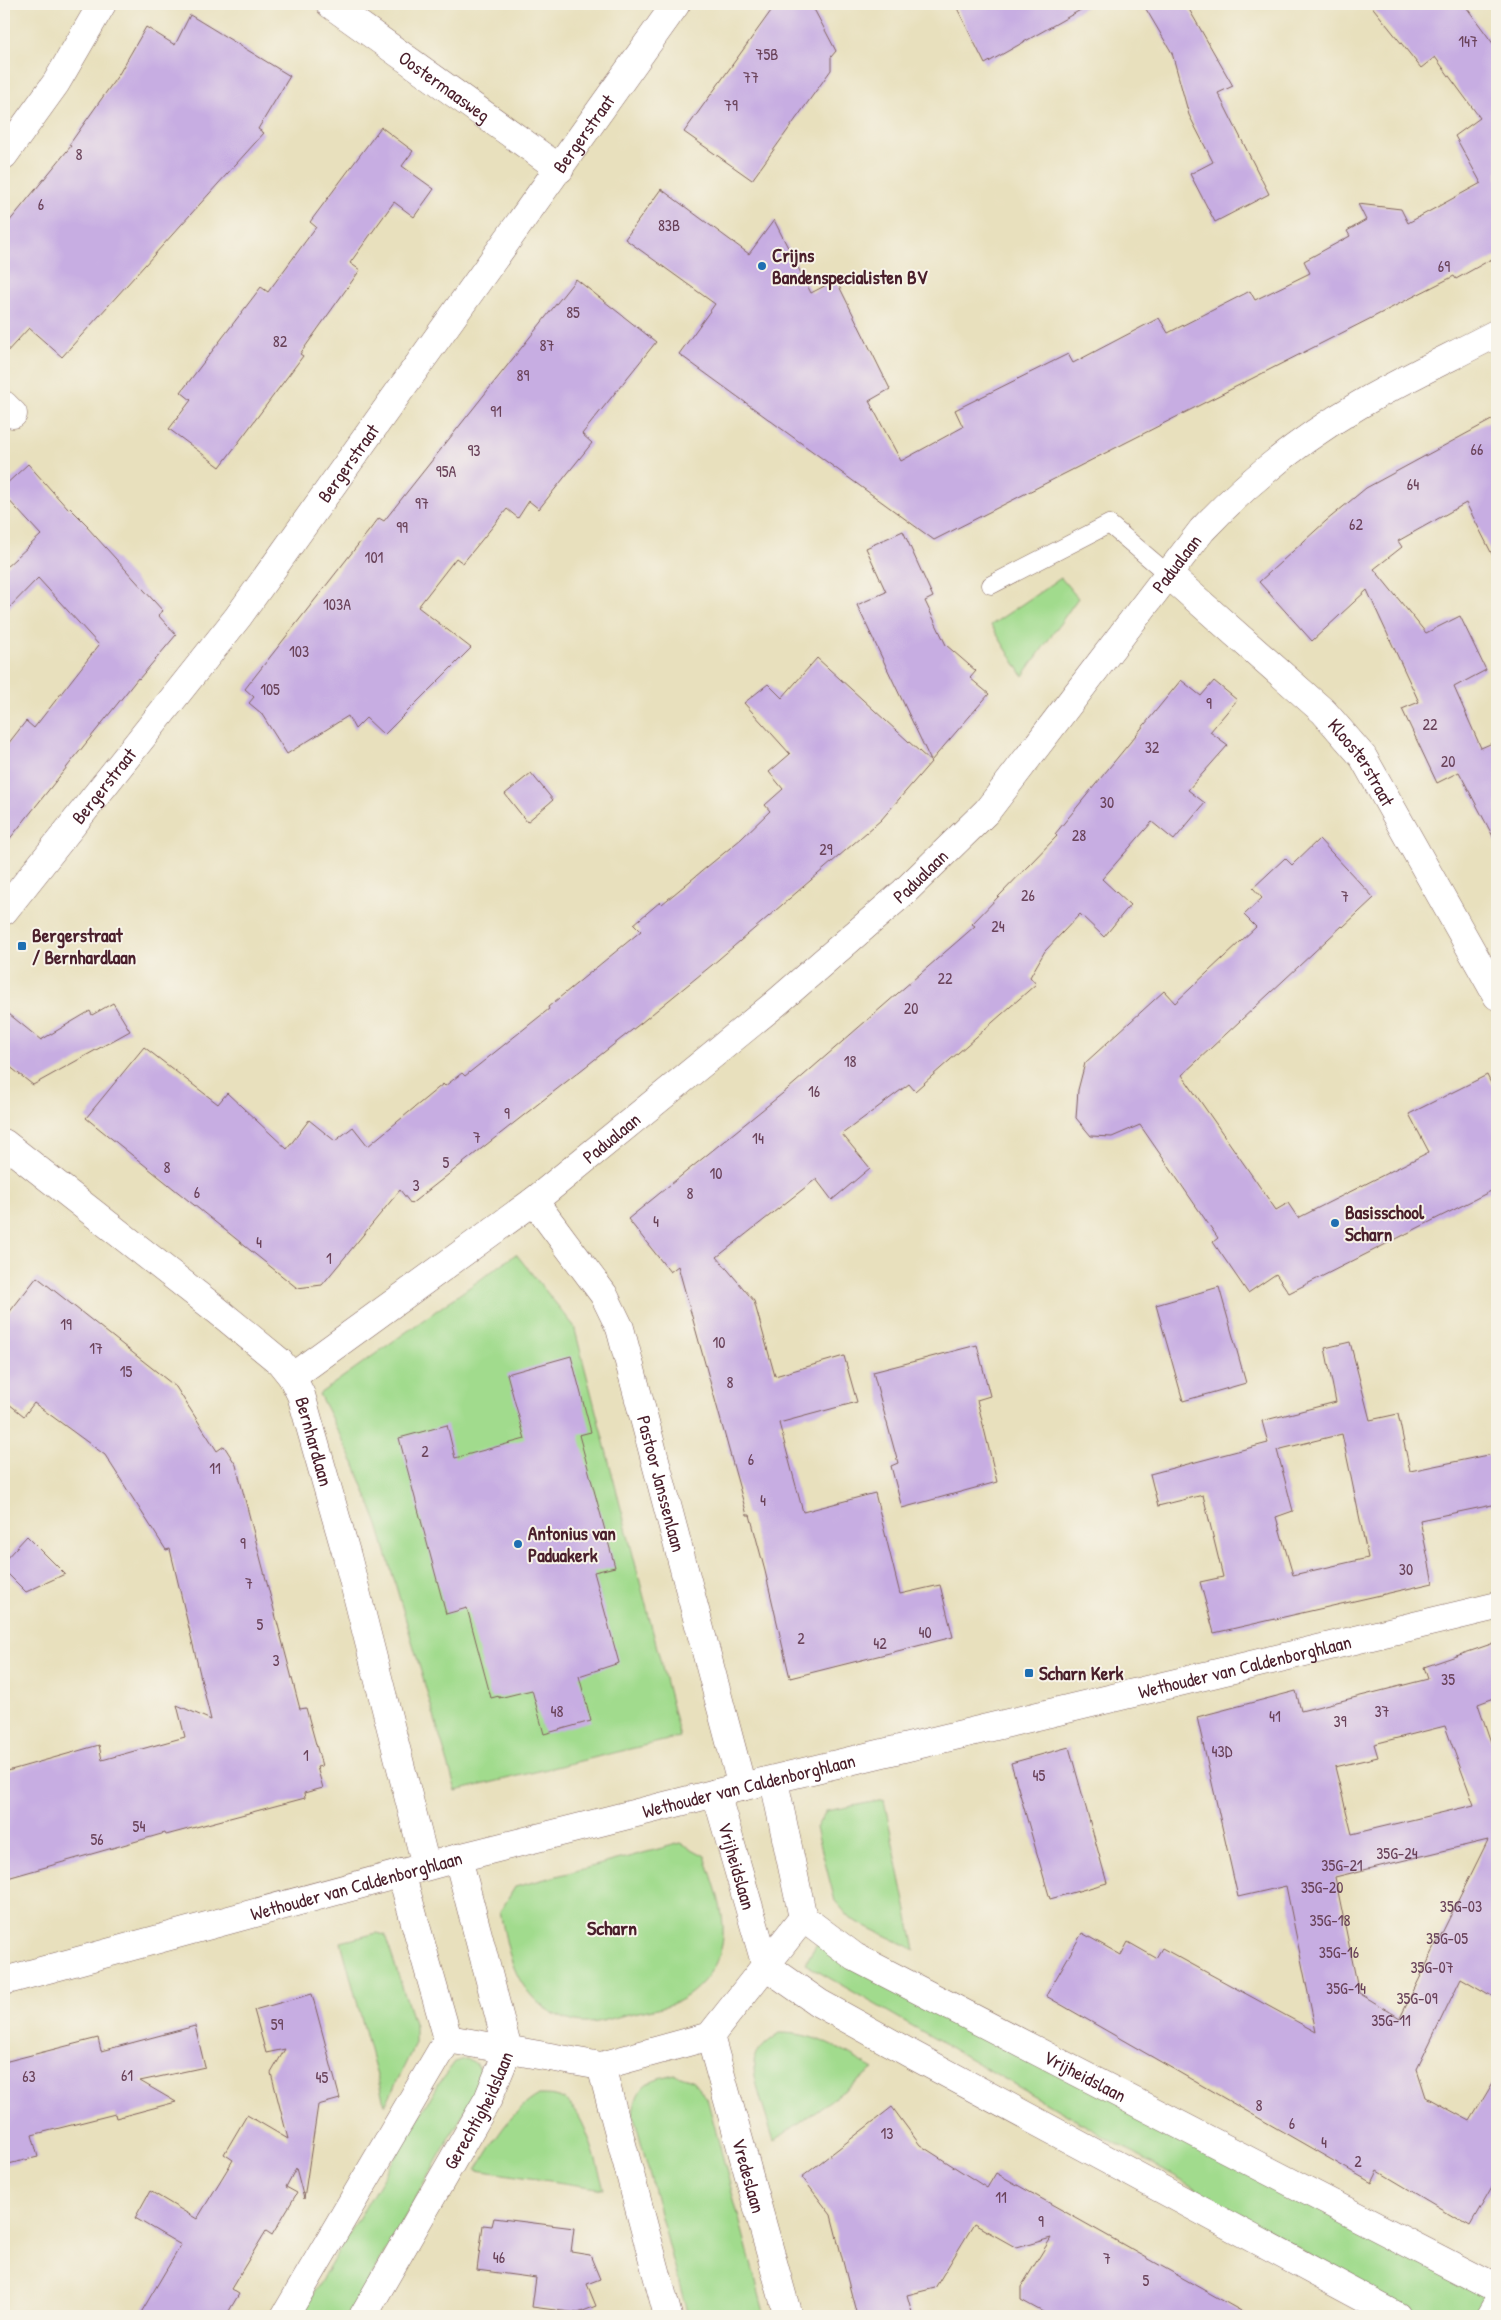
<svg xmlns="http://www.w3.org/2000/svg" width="1501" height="2320" viewBox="0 0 1501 2320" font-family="'Patrick Hand',sans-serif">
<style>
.green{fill:#a1db8d;stroke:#767d5c}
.building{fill:#c7ade2;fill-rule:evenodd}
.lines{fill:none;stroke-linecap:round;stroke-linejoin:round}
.service-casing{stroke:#81635e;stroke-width:19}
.minor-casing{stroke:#81635e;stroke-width:29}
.tertiary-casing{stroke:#81635e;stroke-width:29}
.service{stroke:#fff;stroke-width:18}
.minor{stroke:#fff;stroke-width:28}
.tertiary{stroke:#fff;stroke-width:28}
.poi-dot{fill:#1f6fb2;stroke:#f7f3e8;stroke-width:2}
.labels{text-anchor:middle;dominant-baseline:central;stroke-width:4;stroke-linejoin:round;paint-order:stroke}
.number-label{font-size:16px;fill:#694259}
.street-label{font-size:19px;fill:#4a1f2b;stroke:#f7f3e8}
.poi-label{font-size:19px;font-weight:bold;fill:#4a1f2b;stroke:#f7f3e8;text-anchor:start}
.neighbourhood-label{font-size:20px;font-weight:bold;fill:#4a1f2b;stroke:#f7f3e8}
</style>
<rect width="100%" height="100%" fill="#f7f3e8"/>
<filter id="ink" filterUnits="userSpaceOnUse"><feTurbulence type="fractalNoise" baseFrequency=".02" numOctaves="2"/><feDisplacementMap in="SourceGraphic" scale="10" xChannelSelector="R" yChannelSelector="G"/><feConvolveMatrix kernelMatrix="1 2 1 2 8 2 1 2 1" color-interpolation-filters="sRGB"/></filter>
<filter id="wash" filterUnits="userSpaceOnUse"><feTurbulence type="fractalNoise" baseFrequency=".0096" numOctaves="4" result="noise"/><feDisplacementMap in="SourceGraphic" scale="20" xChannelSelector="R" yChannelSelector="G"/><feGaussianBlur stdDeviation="1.12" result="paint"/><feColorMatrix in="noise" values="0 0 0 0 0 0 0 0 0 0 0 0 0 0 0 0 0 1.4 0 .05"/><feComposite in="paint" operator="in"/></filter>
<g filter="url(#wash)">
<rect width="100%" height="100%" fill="#e8e0bd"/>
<g class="green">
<polygon points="1061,578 1078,598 1023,676 991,625"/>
<polygon points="516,1254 574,1326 680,1737 456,1791 378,1525 354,1463 319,1394"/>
<polygon points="884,1800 915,1950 851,1919 835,1901 816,1828 826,1811"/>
<path d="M681,1843L705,1856C713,1881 725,1910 723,1937C721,1966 697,1996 669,2005C656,2009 642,2011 629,2014C615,2017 598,2024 584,2023C571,2023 552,2014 542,2006C511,1980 508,1949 500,1912L515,1887Z"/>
<polygon points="377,1933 385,1935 415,2026 415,2044 385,2106 341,1942"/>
<polygon points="818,1942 1488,2298 1478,2316 1416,2316 805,1964"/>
<path d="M780,2033C818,2033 842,2051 874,2069L774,2141C769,2124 749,2071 755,2058C761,2046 770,2040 780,2033Z"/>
<path d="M465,2059C478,2061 483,2071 480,2084L349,2316H300L442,2079L455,2062Z"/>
<path d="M675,2074L692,2080L707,2098L765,2316H688L633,2113C638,2084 647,2080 675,2074Z"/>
<path d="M539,2095C546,2095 553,2095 559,2097C585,2106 597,2166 604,2189L476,2170C494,2142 509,2112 539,2095Z"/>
</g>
<g id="blocks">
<g class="building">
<polygon points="776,4 807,4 815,11 836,51 831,57 831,70 752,180 684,132"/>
<polygon points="955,4 1091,4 985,64"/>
<polygon points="1143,4 1186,4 1233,86 1218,93 1269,194 1215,222 1190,174 1213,162 1189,115 1172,53"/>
<polygon points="1370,4 1464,4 1497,49 1497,256 1456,279 1454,276 934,540 679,354 715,304 625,239 661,189 749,254 774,220 811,293 836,280 890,389 869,401 901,461 963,427 955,410 1068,354 1073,363 1159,318 1168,333 1250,291 1255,300 1310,273 1304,261 1350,236 1347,231 1366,220 1358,204 1401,209 1408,223 1481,183 1455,136 1480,118 1435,57 1421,68"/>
<polygon points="190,15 290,76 258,129 264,133 62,357 29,328 4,355 4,228 71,146 69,145 119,74 146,27 175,45"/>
<polygon points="381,127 413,151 402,166 434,189 414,217 394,202 350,263 360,270 300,354 303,356 220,467 169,429 191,400 181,392 261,287 268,292 316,227 310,222"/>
<polygon points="576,279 656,342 582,434 592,443 539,509 529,501 518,518 507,509 463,563 456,558 418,607 471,648 384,735 366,718 355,729 348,716 287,754 261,713 249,703 254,697 245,689 379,518 384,521"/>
<polygon points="1497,417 1497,564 1466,503 1398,541 1402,547 1374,569 1426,633 1460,616 1486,670 1454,687 1481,748 1497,741 1497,844 1459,772 1437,783 1402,709 1419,702 1367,590 1312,641 1259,582 1326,521 1366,488"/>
<polygon points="28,464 68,509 70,508 88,526 87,527 163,611 158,615 176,635 139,679 138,678 4,846 4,749 26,721 34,728 99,645 38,578 4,613 4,569 41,535 4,495 4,486"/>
<polygon points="903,531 933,597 925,601 946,645 976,671 970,678 989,694 931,761 857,605 886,592 866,548"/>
<polygon points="817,658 931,762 881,820 712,965 641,1023 411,1204 400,1190 322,1285 297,1288 86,1118 144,1047 218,1104 227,1093 287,1149 309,1120 335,1141 353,1127 368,1146 443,1084 445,1086 462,1073 465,1076 549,1009 548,1007 641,931 634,924 660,902 662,904 741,839 770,811 765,805 783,789 769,772 790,754 744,703 768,684 782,698"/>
<polygon points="1181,680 1201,696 1214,681 1237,700 1210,732 1228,745 1188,790 1205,803 1174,840 1152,822 1102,879 1130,905 1104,937 1080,914 1045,951 1030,977 1036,984 915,1091 909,1084 842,1134 870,1168 832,1200 816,1179 717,1257 754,1301 775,1376 844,1356 857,1402 779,1423 803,1512 875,1493 900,1594 940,1585 953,1637 790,1678 765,1571 750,1515 747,1515 678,1266 670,1272 628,1219 788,1089 975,926 972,924 1057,836 1055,834"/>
<polygon points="531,773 553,800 527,822 505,794"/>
<polygon points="1319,839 1374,898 1343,927 1342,926 1182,1075 1276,1210 1288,1203 1298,1218 1429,1152 1409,1114 1487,1075 1497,1096 1497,1188 1289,1293 1276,1274 1248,1293 1213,1242 1218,1238 1140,1125 1112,1137 1091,1136 1076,1118 1078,1090 1085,1063 1130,1022 1164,991 1175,1003 1256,927 1244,915 1262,898 1253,888 1285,858 1292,865"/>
<polygon points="113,1003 130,1031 33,1085 4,1062 4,1010 41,1040 90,1011 92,1015"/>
<polygon points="37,1277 176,1387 217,1451 224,1446 236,1465 300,1709 306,1708 322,1766 317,1767 323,1788 304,1793 305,1798 166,1835 165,1833 4,1879 4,1772 99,1745 102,1760 185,1737 177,1705 211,1720 170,1549 166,1550 105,1455 34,1403 24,1416 4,1400 4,1319"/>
<polygon points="1219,1287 1246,1383 1183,1401 1156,1305"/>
<path d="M1350,1342L1370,1420L1398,1414L1410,1471L1497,1453V1504L1420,1520L1433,1583L1214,1633L1200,1582L1223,1577L1203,1495L1158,1506L1150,1474L1268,1443L1262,1421L1336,1402L1325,1348ZM1342,1434L1368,1558L1293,1575L1276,1517L1293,1511L1277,1450Z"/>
<polygon points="977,1345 990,1396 977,1400 997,1482 902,1508 891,1466 898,1463 873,1372"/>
<polygon points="571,1356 591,1432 579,1435 615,1567 594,1572 619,1663 579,1676 591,1721 544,1734 532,1690 499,1698 499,1696 491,1698 467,1608 446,1614 399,1438 447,1425 455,1458 525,1439 507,1374"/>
<polygon points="27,1536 65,1574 26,1592 4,1570 4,1561"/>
<path d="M1497,1642V1697L1478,1704L1497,1760V1999L1461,1978L1417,2069L1426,2097L1470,2121L1497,2076V2179L1470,2226L1378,2171L1372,2183L1046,1996L1082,1933L1121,1955L1128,1942L1156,1958L1162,1948L1316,2032L1286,1886L1238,1897L1197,1717L1296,1691L1301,1711L1428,1679L1424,1667ZM1445,1726L1474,1805L1352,1834L1335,1767L1378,1757L1374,1744ZM1488,1840L1400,2018L1359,1993L1335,1877Z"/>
<polygon points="1069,1747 1107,1883 1050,1899 1011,1763"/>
<polygon points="312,1994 340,2099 318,2105 304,2199 296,2168 286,2187 297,2193 272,2235 266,2231 231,2289 239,2294 226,2316 139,2316 181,2245 135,2218 150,2191 197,2219 233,2160 224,2154 247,2115 288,2139 271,2073 285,2049 266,2053 254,2010"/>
<polygon points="195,2026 205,2067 140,2081 176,2102 116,2118 115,2114 32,2135 38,2157 4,2165 4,2062 98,2038 101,2051"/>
<polygon points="892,2107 920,2145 987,2188 996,2173 1250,2316 1050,2316 1021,2300 1021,2287 1051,2238 1017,2248 974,2224 935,2288 907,2295 913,2316 857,2316 831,2215 802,2177"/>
<polygon points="494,2218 574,2228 571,2252 590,2255 600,2279 587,2284 596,2306 578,2313 532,2307 536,2278 477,2270 483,2225 492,2226"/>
</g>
</g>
</g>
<g filter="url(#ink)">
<use href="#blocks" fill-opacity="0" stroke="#81635e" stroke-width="1"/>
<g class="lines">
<g class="service-casing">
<polyline id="service" points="991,585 1109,524 1169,575"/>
</g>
<g class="minor-casing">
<g id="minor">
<polyline points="4,155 56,83 102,4"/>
<polyline points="4,405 13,414"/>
<path id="s1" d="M1169,575L1324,712L1363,757L1497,996"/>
<path id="s2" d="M4,1143L218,1311L280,1362L292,1377L301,1395L347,1556L426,1866"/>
<path id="s3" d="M534,1201L604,1295L620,1328L742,1787"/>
<path id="s4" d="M292,1377L534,1201L775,1004L904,892L987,811L1202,530C1248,481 1301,439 1359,405C1404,379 1451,357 1497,333"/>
<path id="s5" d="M774,1781L803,1918L855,1957L1497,2289"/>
<path id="s6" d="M716,1793L766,1966L819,2003L911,2054L1397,2316"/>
<path id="s7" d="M4,1981L458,1858L716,1793L1497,1606"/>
<path id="s8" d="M710,2036L788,2316"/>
<polyline points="448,2039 601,2066 710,2036 803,1918"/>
<polyline points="601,2066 668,2316"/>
<polyline points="285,2316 448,2039 401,1873"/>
<path id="s9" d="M363,2316L488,2099L508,2050L458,1858"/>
<polyline points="1490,2316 1497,2304"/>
</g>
</g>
<g class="tertiary-casing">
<g id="tertiary">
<path id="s10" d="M330,4L560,169"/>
<path id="s11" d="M4,911L238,617L676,4"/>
</g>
</g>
<use href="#service" class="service"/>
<use href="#minor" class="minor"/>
<use href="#tertiary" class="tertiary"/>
</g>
</g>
<g class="poi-dot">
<circle cx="762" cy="266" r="5"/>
<rect x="17" y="941" width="10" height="10" rx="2.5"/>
<circle cx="1335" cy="1223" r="5"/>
<circle cx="518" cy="1544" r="5"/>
<rect x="1024" y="1668" width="10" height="10" rx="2.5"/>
</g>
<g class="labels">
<g class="number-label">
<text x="1468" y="41">147</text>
<text x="767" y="54">75B</text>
<text x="751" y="77">77</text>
<text x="731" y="105">79</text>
<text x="79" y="154">8</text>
<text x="41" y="204">6</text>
<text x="669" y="225">83B</text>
<text x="1444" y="266">69</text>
<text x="573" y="312">85</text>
<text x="280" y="341">82</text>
<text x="547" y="345">87</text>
<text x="523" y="375">89</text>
<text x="496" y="411">91</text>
<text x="1477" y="449">66</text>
<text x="474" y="450">93</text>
<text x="446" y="471">95A</text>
<text x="1413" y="484">64</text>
<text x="422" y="503">97</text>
<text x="1356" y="524">62</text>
<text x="402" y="527">99</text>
<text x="374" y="557">101</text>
<text x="337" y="604">103A</text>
<text x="299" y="651">103</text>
<text x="270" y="689">105</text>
<text x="1209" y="703">9</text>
<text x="1430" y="724">22</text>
<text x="1152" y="747">32</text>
<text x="1448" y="761">20</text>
<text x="1107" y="802">30</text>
<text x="1079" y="835">28</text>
<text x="826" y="849">29</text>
<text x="1028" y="895">26</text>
<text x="1345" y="896">7</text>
<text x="998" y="926">24</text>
<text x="945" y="978">22</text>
<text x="911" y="1008">20</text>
<text x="850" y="1061">18</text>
<text x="814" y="1091">16</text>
<text x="507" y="1113">9</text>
<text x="477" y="1137">7</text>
<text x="758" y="1138">14</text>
<text x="446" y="1162">5</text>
<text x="167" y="1167">8</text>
<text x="716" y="1173">10</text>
<text x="416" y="1185">3</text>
<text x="197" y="1192">6</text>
<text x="690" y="1193">8</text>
<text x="656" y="1221">4</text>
<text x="259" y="1242">4</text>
<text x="329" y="1258">1</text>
<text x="66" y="1324">19</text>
<text x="719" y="1342">10</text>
<text x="96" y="1348">17</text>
<text x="126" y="1371">15</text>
<text x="730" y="1382">8</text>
<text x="425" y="1451">2</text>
<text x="751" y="1459">6</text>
<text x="215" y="1468">11</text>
<text x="763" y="1500">4</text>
<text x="243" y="1543">9</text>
<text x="1406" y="1569">30</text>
<text x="249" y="1583">7</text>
<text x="260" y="1624">5</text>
<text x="925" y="1632">40</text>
<text x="801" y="1638">2</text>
<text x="880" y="1643">42</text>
<text x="276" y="1660">3</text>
<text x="1448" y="1679">35</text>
<text x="557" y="1711">48</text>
<text x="1382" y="1711">37</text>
<text x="1275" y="1716">41</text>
<text x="1340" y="1721">39</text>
<text x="1222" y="1751">43D</text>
<text x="306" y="1755">1</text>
<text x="1039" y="1775">45</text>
<text x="139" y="1826">54</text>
<text x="97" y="1839">56</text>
<text x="1397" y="1853">35G-24</text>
<text x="1342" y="1865">35G-21</text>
<text x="1322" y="1887">35G-20</text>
<text x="1461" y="1906">35G-03</text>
<text x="1330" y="1920">35G-18</text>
<text x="1447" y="1938">35G-05</text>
<text x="1339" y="1952">35G-16</text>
<text x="1432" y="1967">35G-07</text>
<text x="1346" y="1988">35G-14</text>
<text x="1417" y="1998">35G-09</text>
<text x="1391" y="2020">35G-11</text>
<text x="277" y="2024">59</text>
<text x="127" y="2075">61</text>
<text x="29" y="2076">63</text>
<text x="322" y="2077">45</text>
<text x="1259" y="2105">8</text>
<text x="1292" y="2123">6</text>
<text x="887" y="2133">13</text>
<text x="1324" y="2142">4</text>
<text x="1358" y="2161">2</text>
<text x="1001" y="2197">11</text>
<text x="1041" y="2221">9</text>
<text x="499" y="2257">46</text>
<text x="1107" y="2258">7</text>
<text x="1146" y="2280">5</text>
</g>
<g class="street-label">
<text stroke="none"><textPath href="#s10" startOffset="141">Oostermaasweg</textPath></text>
<text stroke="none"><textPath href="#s11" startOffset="970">Bergerstraat</textPath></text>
<text stroke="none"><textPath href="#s11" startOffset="565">Bergerstraat</textPath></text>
<text stroke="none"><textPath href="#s4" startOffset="1209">Padualaan</textPath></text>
<text stroke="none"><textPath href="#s1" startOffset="270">Kloosterstraat</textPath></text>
<text stroke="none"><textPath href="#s11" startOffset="160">Bergerstraat</textPath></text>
<text stroke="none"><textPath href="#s4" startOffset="804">Padualaan</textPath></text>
<text stroke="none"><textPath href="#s4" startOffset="399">Padualaan</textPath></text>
<text stroke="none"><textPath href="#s2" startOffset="440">Bernhardlaan</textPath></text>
<text stroke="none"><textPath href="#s3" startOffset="315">Pastoor Janssenlaan</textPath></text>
<text stroke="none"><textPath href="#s7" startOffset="1280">Wethouder van Caldenborghlaan</textPath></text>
<text stroke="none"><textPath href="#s7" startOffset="770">Wethouder van Caldenborghlaan</textPath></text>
<text stroke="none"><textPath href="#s6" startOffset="76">Vrijheidslaan</textPath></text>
<text stroke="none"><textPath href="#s7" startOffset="365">Wethouder van Caldenborghlaan</textPath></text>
<text stroke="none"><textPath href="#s5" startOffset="464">Vrijheidslaan</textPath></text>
<text stroke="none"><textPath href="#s9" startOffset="236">Gerechtigheidslaan</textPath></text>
<text stroke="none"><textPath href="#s8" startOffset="145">Vredeslaan</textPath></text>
</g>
<g class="poi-label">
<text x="772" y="255">Crijns<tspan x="772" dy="22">Bandenspecialisten BV</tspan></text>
<text x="32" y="935">Bergerstraat<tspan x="32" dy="22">/ Bernhardlaan</tspan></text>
<text x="1345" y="1212">Basisschool<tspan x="1345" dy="22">Scharn</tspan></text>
<text x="528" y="1533">Antonius van<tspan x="528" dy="22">Paduakerk</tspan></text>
<text x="1039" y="1673">Scharn Kerk</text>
</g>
<g class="neighbourhood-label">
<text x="612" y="1927">Scharn</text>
</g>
</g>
<rect width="1501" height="2320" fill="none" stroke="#f7f3e8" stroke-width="20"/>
</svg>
